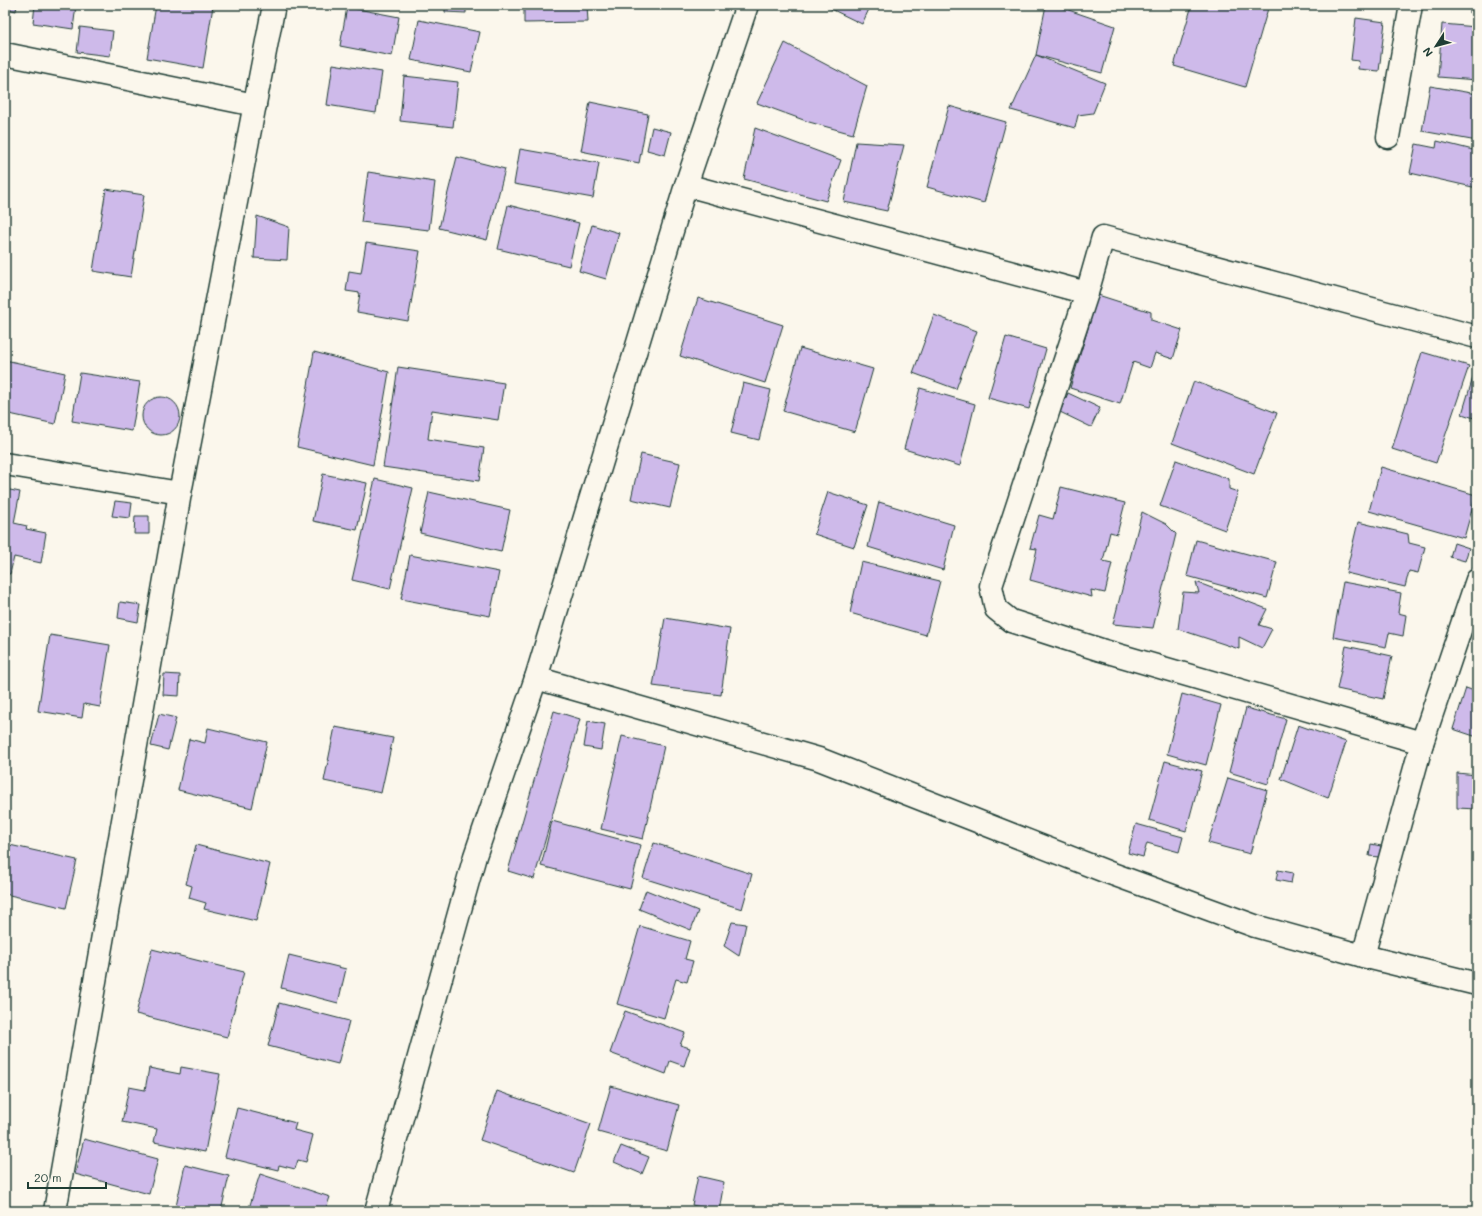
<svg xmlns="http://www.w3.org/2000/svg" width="1482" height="1216" viewBox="0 0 1482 1216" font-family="Mali,sans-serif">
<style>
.building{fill:#cebaea;stroke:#1f3d34}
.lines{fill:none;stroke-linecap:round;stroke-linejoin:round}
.street-casing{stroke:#1f3d34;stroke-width:25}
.street{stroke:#fbf7ec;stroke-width:22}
</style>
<rect width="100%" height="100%" fill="#fbf7ec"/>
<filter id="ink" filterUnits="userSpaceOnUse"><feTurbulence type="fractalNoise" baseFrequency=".025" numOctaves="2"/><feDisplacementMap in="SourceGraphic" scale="8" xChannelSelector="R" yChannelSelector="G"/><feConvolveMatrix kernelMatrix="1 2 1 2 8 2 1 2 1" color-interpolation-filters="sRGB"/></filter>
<g filter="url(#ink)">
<g class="building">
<polygon points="5,5 17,5 16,11 5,8"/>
<polygon points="35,5 76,5 73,29 33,23"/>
<polygon points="156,5 213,6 203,68 147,58"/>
<polygon points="445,5 483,5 483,8 466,8 466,13 445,12"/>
<polygon points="524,5 587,5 588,22 524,23"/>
<polygon points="823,5 871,5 862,24"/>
<polygon points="1046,5 1054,5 1115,26 1102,73 1036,55"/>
<polygon points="1192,5 1269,5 1245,87 1174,66"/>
<rect x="1470" y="5" width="7" height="8"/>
<polygon points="347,7 399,17 392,56 340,46"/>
<polygon points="1356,18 1385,22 1379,71 1358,69 1359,61 1351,60"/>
<polygon points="419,20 480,32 471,72 411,60"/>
<polygon points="1442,24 1477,27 1477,80 1438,77"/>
<polygon points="80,27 113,31 110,56 77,52"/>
<polygon points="785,43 867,86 853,134 809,122 757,103"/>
<polygon points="1036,55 1105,83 1093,113 1078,115 1075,128 1011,110"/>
<polygon points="333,64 382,72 376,113 327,105"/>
<polygon points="404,76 458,82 453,127 400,121"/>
<polygon points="1430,86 1477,94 1477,141 1422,131"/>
<polygon points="590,102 648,114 639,163 581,151"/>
<polygon points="949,106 1006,122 984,203 927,187"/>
<polygon points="652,127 671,132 665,155 647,150"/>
<polygon points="755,128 841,160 826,201 744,179"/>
<polygon points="1437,141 1477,151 1477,188 1410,173 1416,144 1436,148"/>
<polygon points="856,142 904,145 887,211 844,202"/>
<polygon points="520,149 599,163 593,198 514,184"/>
<polygon points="457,157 505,169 487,240 439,228"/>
<polygon points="368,172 435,182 429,230 361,222"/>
<polygon points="106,189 144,195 131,277 93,271"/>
<polygon points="508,205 579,223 569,266 498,249"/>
<polygon points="257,216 289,227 287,260 254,258"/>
<polygon points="592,225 619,233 606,279 579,271"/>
<polygon points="366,243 420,251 408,321 357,312 360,293 346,291 349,271 361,273"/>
<polygon points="1098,295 1151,312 1151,320 1182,330 1173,359 1155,353 1150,368 1133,362 1120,404 1070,388"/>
<polygon points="698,298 783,325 765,383 680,356"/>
<polygon points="934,315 977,331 956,389 913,373"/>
<polygon points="1006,337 1046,349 1029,409 988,398"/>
<polygon points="800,348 873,369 855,432 783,411"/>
<polygon points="314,352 389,372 373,465 297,447"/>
<polygon points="1422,352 1469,366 1436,463 1392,449"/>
<polygon points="5,360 65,373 55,424 5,413"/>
<polygon points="398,367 504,383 498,420 432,410 428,439 484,448 479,481 383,467"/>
<polygon points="80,373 140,382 132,431 72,421"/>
<polygon points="1474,374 1477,375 1477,419 1462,414"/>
<polygon points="1194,381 1277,413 1254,474 1172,443"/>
<polygon points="743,383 771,390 759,440 731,433"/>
<polygon points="920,388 975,404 960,466 904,449"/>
<polygon points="1068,393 1100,408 1091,427 1060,412"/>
<circle cx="161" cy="416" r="19"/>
<polygon points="641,454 680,463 670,508 631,499"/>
<polygon points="1176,460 1229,479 1229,489 1238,492 1225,530 1160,506"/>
<polygon points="1381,467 1476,495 1464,538 1369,511"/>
<polygon points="323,474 367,483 357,530 313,521"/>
<polygon points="375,479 413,488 390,589 352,580"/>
<polygon points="1061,487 1125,503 1117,534 1110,532 1103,561 1112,563 1105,593 1091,590 1092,597 1030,580 1037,549 1030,548 1039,515 1053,519"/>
<polygon points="5,489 20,492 14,523 27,526 26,529 46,533 41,563 14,557 10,574 5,573"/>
<polygon points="429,492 510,510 501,552 420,533"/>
<polygon points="828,492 868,505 854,547 814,534"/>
<polygon points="115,501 132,503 130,518 112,516"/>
<polygon points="879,502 954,525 943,570 868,547"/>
<polygon points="1142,512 1166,524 1176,534 1153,628 1113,624"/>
<polygon points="135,516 149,516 149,534 134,534"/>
<polygon points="1358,522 1408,534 1409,543 1425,547 1418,573 1409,571 1405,587 1346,573"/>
<polygon points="1196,540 1277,562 1267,598 1187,576"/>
<polygon points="1454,543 1469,548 1465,561 1450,557"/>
<polygon points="410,555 499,572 490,616 401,599"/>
<polygon points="861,562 940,581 926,635 850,613"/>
<polygon points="1196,582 1267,609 1259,625 1272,629 1262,648 1239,637 1239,649 1178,629 1183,592 1199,593"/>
<polygon points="1343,582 1401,593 1398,613 1406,615 1403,636 1389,633 1386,647 1333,637"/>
<polygon points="120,602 141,605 138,622 118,618"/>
<polygon points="665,618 730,629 721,695 653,686"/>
<polygon points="50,635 110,645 100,707 84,704 82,718 38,711"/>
<polygon points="1346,646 1392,656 1383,699 1337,689"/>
<polygon points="164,674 180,675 179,696 163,695"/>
<polygon points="1466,688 1477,692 1477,737 1453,729"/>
<polygon points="1182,694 1221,705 1206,765 1167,754"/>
<polygon points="1246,708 1286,719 1268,784 1229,772"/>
<polygon points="554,711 580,719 534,879 508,871"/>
<polygon points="159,714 176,718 168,750 151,746"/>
<polygon points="588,721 605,724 601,750 584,747"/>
<polygon points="1298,725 1346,742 1328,798 1281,779"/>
<polygon points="335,727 393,738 381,793 324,781"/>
<polygon points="208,728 267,742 252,808 178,790 189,739 205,743"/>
<polygon points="622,736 664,746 643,839 601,829"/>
<polygon points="1165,761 1202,771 1186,831 1149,820"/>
<polygon points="1457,773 1477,775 1477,809 1457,808"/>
<polygon points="1228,778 1267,790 1250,854 1208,843"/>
<polygon points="552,821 641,845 630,889 541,866"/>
<polygon points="1136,824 1183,837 1179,852 1147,843 1143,857 1128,853"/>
<polygon points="654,843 752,874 742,909 643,878"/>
<polygon points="5,844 77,860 66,908 5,894"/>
<polygon points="1371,844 1381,846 1379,857 1369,856"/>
<polygon points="196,845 270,864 256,921 204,909 206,903 189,898 192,886 186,884"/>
<polygon points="1278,870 1293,873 1291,883 1276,880"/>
<polygon points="646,890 698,911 691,930 639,909"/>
<polygon points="732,922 746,924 739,956 724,946"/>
<polygon points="640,926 690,941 685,959 693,961 687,982 676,979 664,1018 617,1004"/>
<polygon points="152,949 244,972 227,1037 136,1014"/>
<polygon points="289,955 346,969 338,1003 281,988"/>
<polygon points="279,1003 349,1021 338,1064 268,1046"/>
<polygon points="625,1011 685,1033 680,1045 690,1048 684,1066 670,1061 666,1074 610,1053"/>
<polygon points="181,1067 220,1074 205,1152 154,1142 157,1129 122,1122 129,1087 145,1090 149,1068 180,1074"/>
<polygon points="611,1086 679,1105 667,1151 598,1132"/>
<polygon points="497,1091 591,1124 574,1173 480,1140"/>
<polygon points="237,1108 296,1123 294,1130 313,1135 306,1162 298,1160 295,1169 279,1165 278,1170 225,1157"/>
<polygon points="84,1139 158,1159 149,1194 75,1174"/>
<polygon points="621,1146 649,1157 642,1174 614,1162"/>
<polygon points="185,1165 229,1176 221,1211 175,1211"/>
<polygon points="260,1174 330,1197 325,1211 248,1211"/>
<polygon points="698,1176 724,1182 719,1211 692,1205"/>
<polygon points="593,1207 606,1211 592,1211"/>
</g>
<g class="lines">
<g class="street-casing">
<g id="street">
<polyline points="5,54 255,105"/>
<polyline points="1388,137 1411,5"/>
<polyline points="686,185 1087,293 1103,237 1477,337"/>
<polyline points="1087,293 991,586 996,609 1011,621 1101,650 1422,743"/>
<polyline points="5,464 180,493"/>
<polyline points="536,678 819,759 1107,872 1255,926 1363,956 1477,984"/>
<polyline points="1363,956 1422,743 1477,580"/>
<polyline points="55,1211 180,493 274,5"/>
<polyline points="376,1211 475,856 536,678 686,185 747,5"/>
</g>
</g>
<use href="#street" class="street"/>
</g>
</g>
<rect width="1482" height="1216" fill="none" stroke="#fbf7ec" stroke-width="20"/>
<rect x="10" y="10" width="1462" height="1196" fill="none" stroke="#1f3d34" stroke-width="1.5" filter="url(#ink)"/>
<g transform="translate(1436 46) rotate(234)" stroke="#fbf7ec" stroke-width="3" paint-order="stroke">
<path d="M0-3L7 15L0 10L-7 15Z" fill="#1f3d34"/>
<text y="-6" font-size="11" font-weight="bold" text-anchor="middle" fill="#1f3d34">N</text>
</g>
<path d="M28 1182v6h78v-6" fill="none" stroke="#1f3d34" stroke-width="2"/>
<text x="34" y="1182" font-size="12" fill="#1f3d34" stroke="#fbf7ec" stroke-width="3" paint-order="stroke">20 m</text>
</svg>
